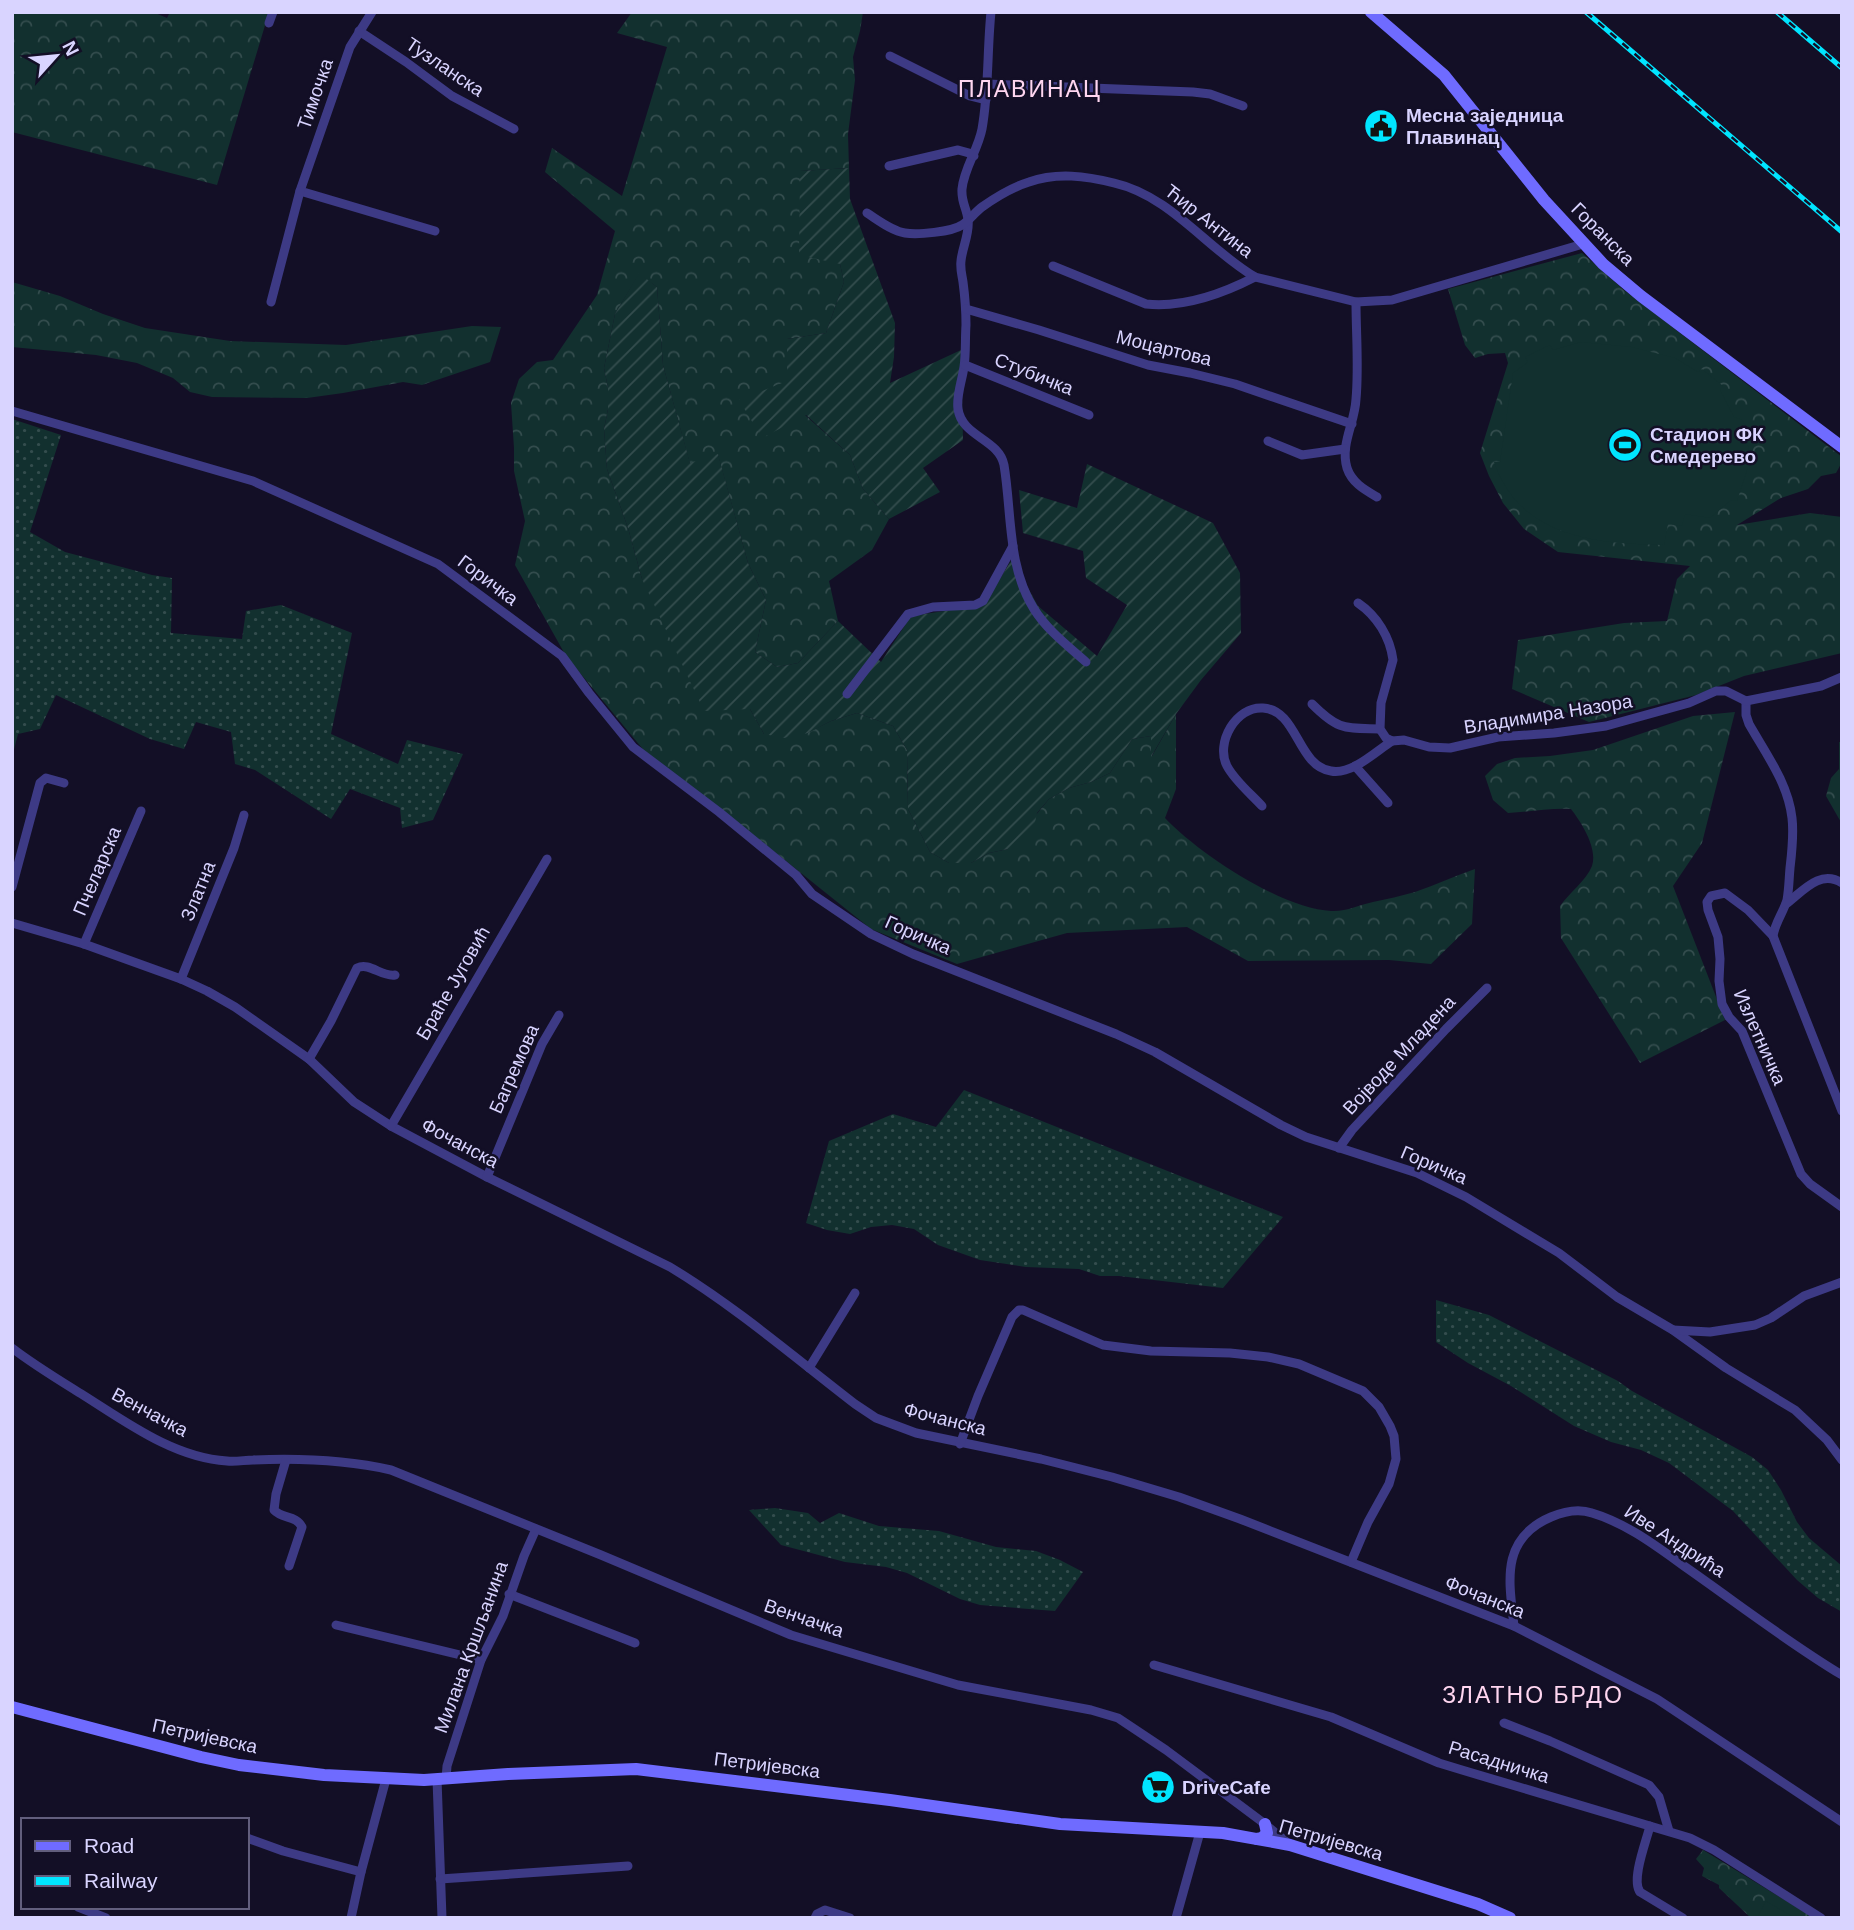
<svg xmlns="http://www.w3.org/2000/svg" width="1854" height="1930" viewBox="0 0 1854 1930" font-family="Helvetica,sans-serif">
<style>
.grass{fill:url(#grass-dots)}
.forest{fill:url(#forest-crowns)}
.garden{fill:url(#garden-furrows)}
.pitch{fill:#12302f}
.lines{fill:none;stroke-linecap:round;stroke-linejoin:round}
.minor{stroke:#3d3a85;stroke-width:9}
.secondary{stroke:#6f6bff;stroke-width:12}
.rail-casing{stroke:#00e5ff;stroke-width:5}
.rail{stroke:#130f26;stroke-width:2.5;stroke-dasharray:8;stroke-linecap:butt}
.labels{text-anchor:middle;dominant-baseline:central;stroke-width:5;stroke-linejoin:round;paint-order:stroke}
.street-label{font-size:19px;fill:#d9d4ff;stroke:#130f26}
.poi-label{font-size:19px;font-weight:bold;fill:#d9d4ff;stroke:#130f26;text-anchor:start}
.quarter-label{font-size:23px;letter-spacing:2px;fill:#ffd6f0;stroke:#130f26}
</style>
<defs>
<pattern id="grass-dots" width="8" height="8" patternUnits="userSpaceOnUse" patternTransform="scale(1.75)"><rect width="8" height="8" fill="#12302f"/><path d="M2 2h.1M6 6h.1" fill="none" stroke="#344d4e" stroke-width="1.8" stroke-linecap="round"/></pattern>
<pattern id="forest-crowns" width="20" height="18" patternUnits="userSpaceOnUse" patternTransform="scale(1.75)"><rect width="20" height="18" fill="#12302f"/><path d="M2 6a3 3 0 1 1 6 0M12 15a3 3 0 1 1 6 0" fill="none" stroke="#344d4e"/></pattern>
<pattern id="garden-furrows" width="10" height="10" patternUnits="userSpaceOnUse" patternTransform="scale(1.75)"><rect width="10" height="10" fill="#12302f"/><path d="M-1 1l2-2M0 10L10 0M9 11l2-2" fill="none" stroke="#344d4e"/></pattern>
</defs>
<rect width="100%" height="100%" fill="#130f26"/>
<g class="grass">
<polygon points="12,419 61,435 30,532 65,552 152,575 172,578 171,633 242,639 246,611 281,605 352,633 331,734 398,764 407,740 463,754 433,820 402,828 400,808 350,789 331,819 255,770 235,764 231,732 196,722 184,749 150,739 56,695 40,729 18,734 12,757"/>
<polygon points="964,1090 1283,1217 1223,1288 1119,1276 1100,1276 1079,1269 1026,1267 980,1260 938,1245 914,1229 892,1225 871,1227 850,1234 827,1230 806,1223 829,1141 893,1114 936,1127"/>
<polygon points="1436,1300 1489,1315 1618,1381 1632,1391 1752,1457 1768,1470 1781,1490 1797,1522 1809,1538 1842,1566 1842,1612 1818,1598 1797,1580 1733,1511 1669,1463 1641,1450 1611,1442 1574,1426 1511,1386 1468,1363 1436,1342"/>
<polygon points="775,1508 808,1513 820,1523 839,1513 879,1526 939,1531 996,1547 1036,1551 1060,1560 1083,1572 1055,1611 980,1605 960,1599 907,1573 886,1567 845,1562 781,1545 749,1510"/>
</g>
<g class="forest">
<polygon points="12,12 153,12 167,18 170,12 269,12 217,185 12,132"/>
<path d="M632,12H863L860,31L853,57L855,80L848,134L849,168L800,171L840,264L844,282L826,333L787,339V381L805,415L850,455L863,489L889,519L872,550L829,581L838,621L798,663L777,667L755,652L766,600L748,563L718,455L690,464L663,365L657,287L639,274L615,314L604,368L608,388V409L604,429L607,469L628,528L642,579L750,709L764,734L807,733L831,721L857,713L893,726L907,750L908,809L930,852L949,863H971L989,853L1008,849L1049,799L1069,788L1091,782L1110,773L1132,739L1151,736L1152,756L1176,714V789L1165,818C1198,853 1282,909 1331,911C1346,912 1359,905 1373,902C1387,899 1401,896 1415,892C1435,885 1455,876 1475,869L1472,924L1431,964L1389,960L1248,961L1187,927L1067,933L957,964L871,929L771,849L651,759L566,656L515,565L525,521L514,471V448L511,403L519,379L537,362L553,360L597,295L615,231L545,172L552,148L622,196L667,47L617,33Z"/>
<polygon points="1582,253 1625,291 1842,457 1842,462 1836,473 1821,476 1808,489 1781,498 1737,525 1810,513 1842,517 1842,653 1744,676 1696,695 1589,722 1512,689 1518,640 1624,623 1667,621 1677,579 1690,566 1558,552 1524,529 1503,503 1489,476 1480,453 1508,363 1505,353 1488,354 1475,358 1465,345 1448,289"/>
<polygon points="12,282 60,296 103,314 145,328 230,341 346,345 472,326 501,327 490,362 422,385 403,382 343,393 307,398 212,397 190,392 173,378 137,363 96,355 12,347"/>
<path d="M1735,712L1702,843L1673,886L1725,1020L1640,1063L1561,938L1560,906C1569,893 1586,881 1592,866C1598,848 1581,822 1571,809C1549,808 1529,812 1508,813L1493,800L1485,776L1497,764L1515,758L1550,756L1593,750L1693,716Z"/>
<polygon points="1839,742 1842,742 1842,824 1826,796 1831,778 1839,769"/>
<polygon points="1703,1850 1814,1918 1751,1918 1719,1888 1719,1885 1702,1876 1704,1868 1696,1859"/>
</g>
<g class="garden">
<polygon points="849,168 850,199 895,323 894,357 890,383 961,350 963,440 923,468 940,492 889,519 863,489 850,455 806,415 762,438 739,400 787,381 787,339 826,333 844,282 840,264 799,255 800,171"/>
<polygon points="639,273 657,287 663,365 690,463 718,454 748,563 766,600 755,652 777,667 798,663 838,621 881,662 911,616 984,605 1012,559 1038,606 1097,656 1127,605 1086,578 1083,551 1023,533 1019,490 1077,508 1087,464 1213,523 1240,573 1241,633 1201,680 1176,714 1151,757 1151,736 1132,739 1110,773 1091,782 1069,788 1049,799 1037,813 1032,837 1008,849 989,853 971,863 949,863 930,852 908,809 907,750 893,726 857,713 831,721 808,733 784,738 764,734 750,709 704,711 642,579 628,528 607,469 604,429 608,409 608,388 604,368 615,314"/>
</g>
<g class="pitch">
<path d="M1581,342L1631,347L1675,358L1698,372L1702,369L1723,386L1720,390L1734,417L1742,420L1747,428L1749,464L1737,501L1731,500L1710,518L1685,514L1682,526L1668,524L1664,545C1607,544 1534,540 1503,482C1499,476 1497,469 1494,462H1500L1513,373L1528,362L1525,357L1550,345L1553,350Z"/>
<polygon points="1766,1901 1795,1918 1757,1918"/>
</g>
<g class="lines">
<g class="minor">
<polyline points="372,12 350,47 300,191 435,231"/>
<path d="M991,12C987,51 989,90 982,129C978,150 964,168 962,189C961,202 967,209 968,220C970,233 962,248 961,261C960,269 962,275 963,282C965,297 966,311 966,325C965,339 966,354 964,367C962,381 956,396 958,409C962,437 999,439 1004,465C1012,513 1007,566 1034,609C1047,630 1068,646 1086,662"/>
<polyline points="269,23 273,12"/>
<polyline points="359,31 406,62 452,96 514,129"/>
<polyline points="890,56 970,96 986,100"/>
<polyline points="987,84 1193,92 1210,94 1243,106"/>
<polyline points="889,166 958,150 969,153 974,156"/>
<path d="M867,213C878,220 892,231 905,233C917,235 952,232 962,225C970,220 975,212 982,207C996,197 1013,187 1029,182C1057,172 1086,176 1114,183C1171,196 1207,249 1255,277L1356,302L1392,300L1583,244"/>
<path d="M1053,266L1146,304C1184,308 1222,294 1255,277"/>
<polyline points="271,302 300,191"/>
<path d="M1356,302C1356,334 1359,367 1356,399C1355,423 1340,444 1347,468C1352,483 1365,490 1377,497"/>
<polyline points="966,309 1039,330 1148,365 1190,373 1235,384 1352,424"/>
<polyline points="965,365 1089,415"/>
<polyline points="12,411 253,481 438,564 562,656 589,693 633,747 719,812 796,875 812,894 871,934 913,954 1116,1034 1155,1052 1281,1125 1306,1137 1417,1173 1466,1197 1559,1253 1617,1297 1673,1330 1726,1368 1795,1410 1827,1440 1842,1460"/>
<polyline points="1268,441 1302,455 1345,449"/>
<path d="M1358,603C1377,616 1390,637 1393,660L1381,703L1380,729L1386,738L1392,741L1404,740L1429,747L1450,748L1498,737L1554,733L1606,726L1689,703L1716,691H1726L1746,701"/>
<polyline points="847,694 908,614 933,607 975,605 983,601 1013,546"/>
<path d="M1746,701V715L1749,724C1766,754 1788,783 1792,818C1794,835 1792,851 1790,868C1789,879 1789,889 1787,900C1783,913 1775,923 1773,936L1842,1111"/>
<polyline points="1746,701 1821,686 1842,677"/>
<path d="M1312,704C1339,731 1345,728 1380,729"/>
<polyline points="1355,766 1388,803"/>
<path d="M1262,806C1250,793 1235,781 1227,766C1215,743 1236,706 1263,708C1298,710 1297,766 1331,771C1352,775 1375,752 1392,741"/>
<polyline points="12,887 40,783 46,778 64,783"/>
<path d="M1786,904C1803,891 1820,869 1842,883"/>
<path d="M12,923L84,944L181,979L207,991L235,1007L309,1059L354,1102L391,1126L487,1177L670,1267C736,1307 794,1357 855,1404L876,1418L916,1433L1041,1459L1112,1477L1179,1497L1240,1519L1514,1626L1657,1699L1842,1822"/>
<polyline points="1773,936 1748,910 1725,893 1711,896 1707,902 1708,910 1718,937 1720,959 1719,981 1722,1004 1729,1017 1742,1031 1801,1174 1810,1184 1842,1207"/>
<polyline points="84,944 141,811"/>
<polyline points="181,979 234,848 244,815"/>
<path d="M309,1059L331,1021L357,968C370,962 381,977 395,975"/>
<polyline points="391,1126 547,859"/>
<polyline points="1339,1148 1352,1130 1446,1029 1487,988"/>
<polyline points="487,1177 542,1044 559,1015"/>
<polyline points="1673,1330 1710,1332 1755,1325 1771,1318 1804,1296 1842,1282"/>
<path d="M12,1348C34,1365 59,1380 83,1395C126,1422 174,1458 227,1461C236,1462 245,1460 253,1460C299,1458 347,1460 391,1470L601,1555L791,1635L958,1685L1091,1710L1118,1718L1166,1750L1261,1821L1289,1844"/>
<polyline points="809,1368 855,1293"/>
<polyline points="960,1444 978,1396 1012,1317 1019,1310 1023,1310 1103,1345 1151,1351 1230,1353 1268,1357 1299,1364 1363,1391 1379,1407 1390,1426 1394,1436 1396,1459 1389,1484 1368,1522 1351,1562"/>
<path d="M286,1460L276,1494L274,1510C282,1519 296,1515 302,1527L289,1566"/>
<polyline points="509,1594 635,1643"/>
<polyline points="336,1625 481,1660"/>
<path d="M1514,1626C1509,1581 1500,1539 1551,1517C1565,1511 1578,1508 1592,1513C1626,1523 1656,1546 1684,1566C1737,1603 1787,1642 1842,1675"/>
<polyline points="1154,1665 1331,1717 1439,1763 1462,1770 1690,1838 1714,1850 1821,1918"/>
<polyline points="1504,1723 1550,1741 1649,1785 1659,1797 1669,1831"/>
<polyline points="437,1779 442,1918"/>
<polyline points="446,1779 447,1766 481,1660 503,1616 524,1556 536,1529"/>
<path d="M1650,1826C1646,1842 1631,1880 1640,1892L1683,1918"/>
<polyline points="247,1838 283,1851 361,1872"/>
<polyline points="440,1879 628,1866"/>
<polyline points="78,1907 106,1918"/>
<polyline points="351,1918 361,1872 386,1779"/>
<polyline points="815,1918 817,1914 825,1910 850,1918"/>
<polyline points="1176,1918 1200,1832"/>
</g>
<g class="secondary">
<polyline points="1371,12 1444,75 1544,200 1603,264 1641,296 1842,447"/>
<polyline points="12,1707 201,1757 239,1765 324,1775 424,1780 508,1774 636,1769 890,1800 1060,1824 1223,1833 1290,1845 1478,1904 1510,1918"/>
<polyline points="1257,1839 1262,1838 1267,1833 1265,1824"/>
</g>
<g class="rail-casing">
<g id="rail">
<polyline points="1586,12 1842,232"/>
<polyline points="1777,12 1842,68"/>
</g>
</g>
<use href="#rail" class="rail"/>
</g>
<defs>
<g id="civic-disc" transform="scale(1.75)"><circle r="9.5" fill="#00e5ff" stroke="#130f26"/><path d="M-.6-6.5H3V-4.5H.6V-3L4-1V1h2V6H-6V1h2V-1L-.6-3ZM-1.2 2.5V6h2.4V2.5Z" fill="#111"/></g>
<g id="stadium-disc" transform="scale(1.75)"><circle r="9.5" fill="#00e5ff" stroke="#130f26"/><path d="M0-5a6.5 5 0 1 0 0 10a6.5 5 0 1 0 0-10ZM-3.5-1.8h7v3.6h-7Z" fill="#111"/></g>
<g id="supermarket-disc" transform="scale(1.75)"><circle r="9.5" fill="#00e5ff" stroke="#130f26"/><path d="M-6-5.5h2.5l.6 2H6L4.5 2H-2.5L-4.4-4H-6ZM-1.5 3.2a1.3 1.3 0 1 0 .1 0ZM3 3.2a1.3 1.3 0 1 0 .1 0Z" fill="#111"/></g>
</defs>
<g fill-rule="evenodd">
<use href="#civic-disc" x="1381" y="126"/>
<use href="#stadium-disc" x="1625" y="445"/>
<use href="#supermarket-disc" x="1158" y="1787"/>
</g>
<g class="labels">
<g class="street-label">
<text transform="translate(445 67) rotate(34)">Тузланска</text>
<text transform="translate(315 94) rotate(-71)">Тимочка</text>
<text transform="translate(1209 221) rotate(38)">Ћир Антина</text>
<text transform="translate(1603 234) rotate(45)">Горанска</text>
<text transform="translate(1164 348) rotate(14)">Моцартова</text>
<text transform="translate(1034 374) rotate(22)">Стубичка</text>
<text transform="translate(488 580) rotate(37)">Горичка</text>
<text transform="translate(1548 714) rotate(-9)">Владимира Назора</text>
<text transform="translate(97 871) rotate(-67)">Пчеларска</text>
<text transform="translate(198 891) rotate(-68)">Златна</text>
<text transform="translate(918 935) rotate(24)">Горичка</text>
<text transform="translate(453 983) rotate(-60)">Браће Југовић</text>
<text transform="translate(1760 1037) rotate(66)">Излетничка</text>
<text transform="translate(1399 1055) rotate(-47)">Војводе Младена</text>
<text transform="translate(514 1069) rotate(-66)">Багремова</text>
<text transform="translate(460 1143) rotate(28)">Фочанска</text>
<text transform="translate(1434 1165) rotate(23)">Горичка</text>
<text transform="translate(150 1412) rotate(28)">Венчачка</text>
<text transform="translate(945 1419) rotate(14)">Фочанска</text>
<text transform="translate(1675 1541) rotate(33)">Иве Андрића</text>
<text transform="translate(1485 1597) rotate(22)">Фочанска</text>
<text transform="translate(804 1618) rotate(19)">Венчачка</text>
<text transform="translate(471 1647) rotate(-70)">Милана Кршљанина</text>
<text transform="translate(205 1736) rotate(12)">Петријевска</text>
<text transform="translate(1499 1762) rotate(17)">Расадничка</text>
<text transform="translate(767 1765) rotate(7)">Петријевска</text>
<text transform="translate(1331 1840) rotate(16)">Петријевска</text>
</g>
<g class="poi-label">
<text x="1406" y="115">Месна заједница<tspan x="1406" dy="22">Плавинац</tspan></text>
<text x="1650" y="434">Стадион ФК<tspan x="1650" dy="22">Смедерево</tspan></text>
<text x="1182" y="1787">DriveCafe</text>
</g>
<g class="quarter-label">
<text x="1030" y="89">ПЛАВИНАЦ</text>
<text x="1533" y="1695">ЗЛАТНО БРДО</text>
</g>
</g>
<rect width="1854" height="1930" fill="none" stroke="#d9d4ff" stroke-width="28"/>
<rect x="21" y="1818" width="228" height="91" fill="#130f26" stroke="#625e7d" stroke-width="2"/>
<rect x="35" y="1841" width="35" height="10" fill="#6f6bff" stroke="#625e7d" stroke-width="2"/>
<text x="84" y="1853" font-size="21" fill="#d9d4ff">Road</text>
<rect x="35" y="1876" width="35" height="10" fill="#00e5ff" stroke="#625e7d" stroke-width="2"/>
<text x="84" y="1888" font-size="21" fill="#d9d4ff">Railway</text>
<g transform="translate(56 56) rotate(63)" stroke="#130f26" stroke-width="5" paint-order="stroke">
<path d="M0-5L12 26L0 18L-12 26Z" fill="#d9d4ff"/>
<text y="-10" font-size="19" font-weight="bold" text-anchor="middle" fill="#d9d4ff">N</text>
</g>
</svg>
